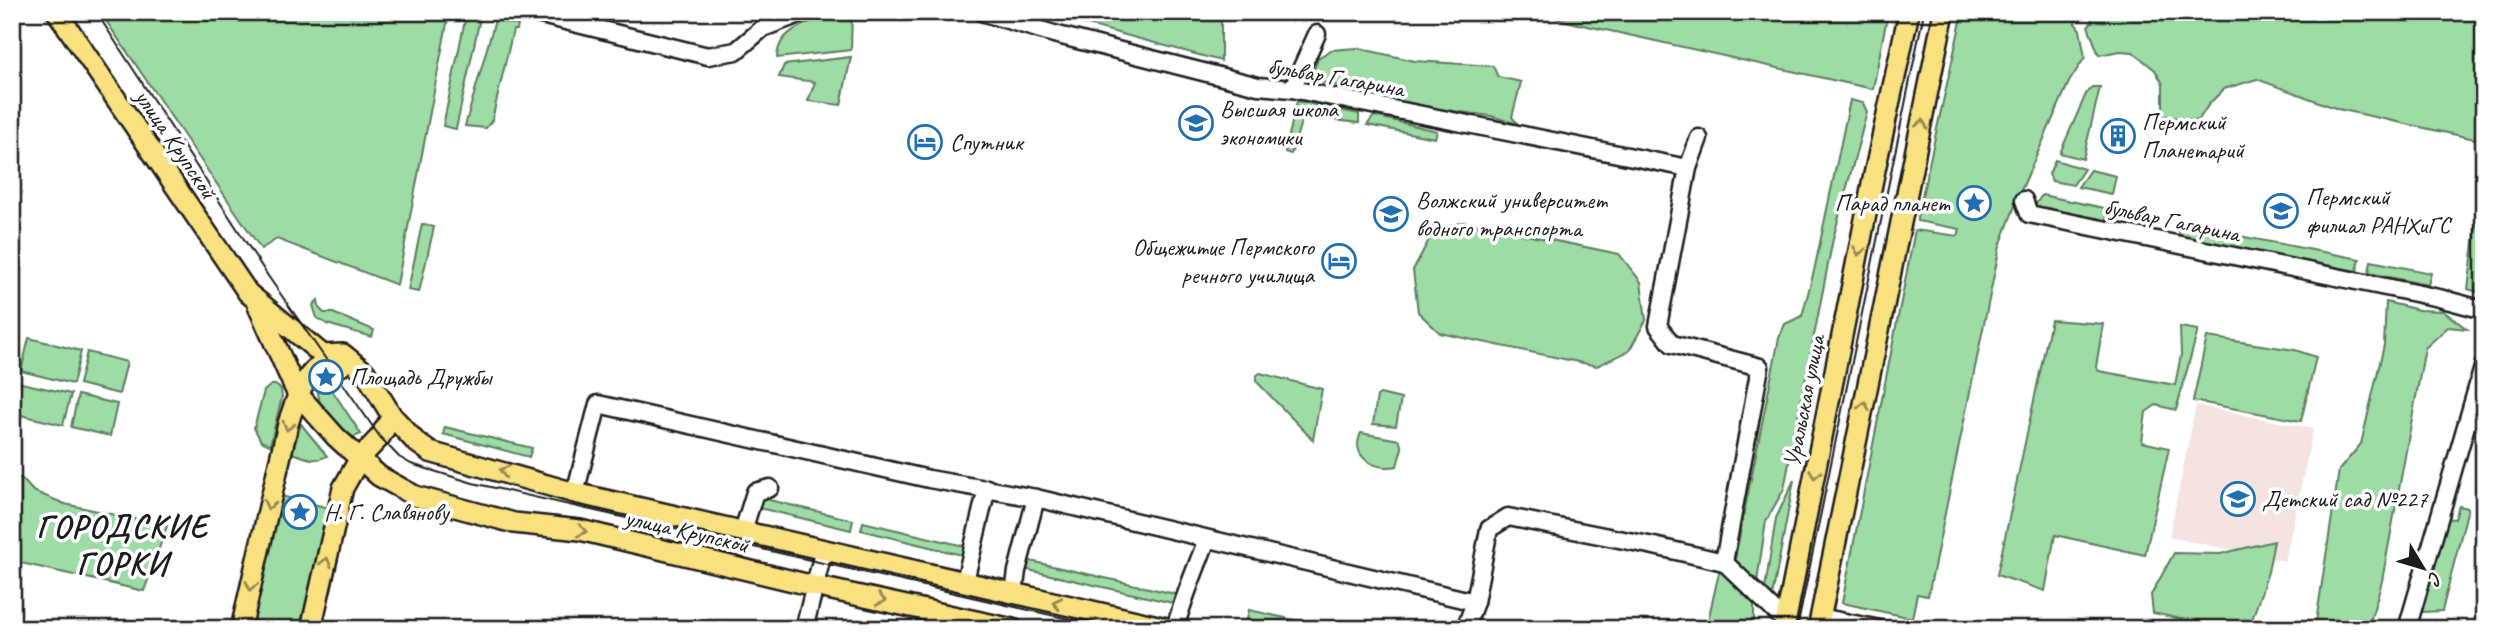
<svg xmlns="http://www.w3.org/2000/svg" width="2496" height="641" viewBox="0 0 2496 641" font-family="Caveat,sans-serif">
<style>
.built{fill:#f4e3e0}
.green{fill:#9ddca4;stroke:#5c7c60;stroke-width:2}
.lines{fill:none;stroke-linecap:round;stroke-linejoin:round}
.minor-casing{stroke:#1c1c1c;stroke-width:21}
.major-casing{stroke:#1c1c1c;stroke-width:24}
.minor{stroke:#fff;stroke-width:16}
.major{stroke:#fae180;stroke-width:19}
.tram{stroke:#1c1c1c;stroke-width:2}
.oneway{stroke:#968853}
.labels{text-anchor:middle;dominant-baseline:central;stroke-width:7;stroke-linejoin:round;paint-order:stroke}
.street-label{font-size:24px;fill:#1c1c1c;stroke:#fff}
.poi-label{font-size:24px;fill:#1c1c1c;stroke:#fff;text-anchor:start}
.district-label{font-size:32px;font-weight:bold;letter-spacing:2px;fill:#1c1c1c;stroke:#fff}
</style>
<rect width="100%" height="100%" fill="#fff"/>
<filter id="ink" filterUnits="userSpaceOnUse"><feTurbulence type="fractalNoise" baseFrequency=".0143" numOctaves="2"/><feDisplacementMap in="SourceGraphic" scale="14" xChannelSelector="R" yChannelSelector="G"/><feConvolveMatrix kernelMatrix="1 2 1 2 8 2 1 2 1" color-interpolation-filters="sRGB"/></filter>
<g filter="url(#ink)">
<polygon class="built" points="2196,405 2313,429 2285,561 2169,537"/>
<g class="green">
<polygon points="100,12 427,12 448,18 397,285 277,239 261,249"/>
<path d="M840,12H852L851,50L777,58C778,26 816,21 840,12Z"/>
<polygon points="1072,12 1225,12 1221,14 1221,61 1077,22"/>
<polygon points="1534,12 1888,12 1873,89 1574,23"/>
<polygon points="1963,12 2484,12 2484,141 2338,109 2257,79 2224,89 2209,104 2198,121 2163,116 2163,84 2155,70 2133,52 2120,51 2099,55 2088,26 2092,22 2091,15 2082,13 2078,15 2075,23 2080,30 2085,57 2069,82 2019,195 2000,246 1928,596 1917,594 1912,618 1842,603 1915,230 1958,236 1960,229 1917,221 1917,218"/>
<polygon points="466,15 480,18 456,129 443,126"/>
<polygon points="495,20 518,25 517,30 513,30 492,120 486,128 465,126"/>
<polygon points="1357,48 1415,61 1493,66 1498,77 1521,82 1512,117 1518,124 1491,116 1431,108 1317,81 1312,75 1318,58 1331,50"/>
<polygon points="851,57 841,105 808,101 815,82 779,77 784,65"/>
<polygon points="2092,87 2100,87 2083,159 2060,153 2086,94"/>
<polygon points="1850,100 1863,103 1867,112 1833,239 1784,489 1766,521 1756,588 1734,564 1779,338 1785,324 1802,316 1814,271"/>
<polygon points="1297,101 1359,114 1359,123 1303,116 1291,154 1285,152"/>
<polygon points="1374,116 1437,131 1435,138 1367,125"/>
<polygon points="2055,160 2084,169 2073,185 2052,181 2049,174"/>
<polygon points="2090,170 2116,176 2112,194 2078,187"/>
<polygon points="2042,195 2109,209 2105,224 2033,208"/>
<polygon points="2479,204 2484,204 2484,294 2468,289"/>
<polygon points="1463,222 1619,254 1641,282 1646,320 1629,351 1597,366 1440,333 1418,312 1413,270 1433,232"/>
<polygon points="422,224 434,227 419,292 408,290"/>
<polygon points="2181,225 2360,259 2357,271 2178,237"/>
<polygon points="2371,261 2431,273 2428,285 2369,273"/>
<polygon points="318,300 319,308 324,313 333,313 374,330 372,337 327,324 317,318 313,305"/>
<polygon points="2386,302 2419,310 2443,311 2467,329 2448,327 2425,348 2382,581 2369,625 2366,629 2315,629 2339,470 2361,444 2384,345"/>
<polygon points="2051,320 2103,324 2096,367 2099,371 2175,385 2181,355 2180,327 2198,330 2176,410 2156,405 2146,412 2142,442 2169,448 2145,555 2055,535 2045,591 1997,575"/>
<polygon points="2207,337 2295,350 2316,357 2301,421 2193,401"/>
<polygon points="29,338 81,351 73,384 21,371"/>
<polygon points="87,352 127,362 119,394 79,384"/>
<polygon points="1260,373 1322,389 1313,440 1256,381 1257,375"/>
<polygon points="323,381 328,384 361,434 354,437 348,434 320,405 317,386"/>
<polygon points="17,382 71,394 63,425 12,413"/>
<polygon points="271,385 275,385 281,389 282,397 270,445 261,441 254,428 264,391"/>
<polygon points="1380,394 1401,399 1396,426 1373,424 1377,396"/>
<polygon points="78,395 117,404 110,436 71,427"/>
<path d="M301,424L327,456C315,463 305,457 292,453Z"/>
<polygon points="445,427 532,448 529,457 443,434"/>
<path d="M1361,433L1399,440L1402,448L1397,466C1377,471 1349,458 1361,433Z"/>
<polygon points="12,476 22,479 33,491 65,504 167,526 144,591 12,561"/>
<polygon points="1794,480 1772,597 1764,595 1776,518"/>
<polygon points="281,496 329,508 301,629 250,629"/>
<polygon points="761,498 853,520 851,530 759,508"/>
<polygon points="2459,506 2468,508 2442,611 2422,612 2443,518 2455,519"/>
<polygon points="863,522 964,546 962,555 861,530"/>
<polygon points="2274,541 2268,572 2249,629 2227,629 2153,613 2151,595 2174,553 2220,554"/>
<polygon points="1026,560 1175,594 1173,603 1024,569"/>
<polygon points="1721,564 1754,599 1754,621 1751,629 1706,629"/>
<polygon points="1249,610 1335,629 1289,629 1247,619"/>
</g>
<g class="lines">
<g class="minor-casing">
<g id="minor">
<polyline points="529,12 708,56 736,51 763,28 805,12"/>
<polyline points="981,12 1054,34 1258,86 1292,89 1688,168"/>
<polyline points="1292,89 1317,34"/>
<polyline points="1699,138 1688,168 1658,326 1672,344 1760,367 1724,562"/>
<polyline points="2024,200 2029,214 2439,298 2484,310"/>
<polyline points="575,493 598,404 929,479 1036,498"/>
<polyline points="743,531 755,492 770,488"/>
<polyline points="965,581 987,488"/>
<polyline points="1014,593 1017,571 1036,498 1475,602"/>
<polyline points="1820,617 1880,629"/>
<polyline points="804,629 824,549"/>
<path d="M1175,629C1183,598 1196,569 1207,539"/>
<polyline points="1465,629 1475,602 1489,529 1508,517 1654,546 1724,562 1786,622"/>
<polyline points="2407,629 2484,364"/>
</g>
</g>
<g class="major-casing">
<g id="major">
<polyline points="57,12 248,293 323,355 343,354 365,372 392,416 416,442 430,452 575,493 1171,629"/>
<polyline points="258,306 297,393 336,437 379,476 415,496 514,523 580,530 814,586 1013,629"/>
<path d="M241,629L288,424C293,407 307,362 330,363C334,363 337,365 341,366"/>
<polyline points="311,629 343,488 360,458 380,437 392,416"/>
<polyline points="1784,629 1872,184 1909,12"/>
<polyline points="1818,629 1944,12"/>
</g>
</g>
<use href="#minor" class="minor"/>
<use href="#major" class="major"/>
<g class="tram">
<polyline points="96,12 268,276 380,437 399,457 411,464 473,483 1112,629"/>
<polyline points="1797,629 1924,12"/>
</g>
</g>
<defs><path id="oneway-chevron" d="M-2-3.5L2.5 0L-2 3.5" fill="none" stroke-width="1.6" stroke-linecap="round" stroke-linejoin="round" transform="scale(1.75)"/></defs>
<g class="oneway">
<use href="#oneway-chevron" transform="translate(1922 124) rotate(-79)"/>
<use href="#oneway-chevron" transform="translate(1859 251) rotate(101)"/>
<use href="#oneway-chevron" transform="translate(1864 406) rotate(-78)"/>
<use href="#oneway-chevron" transform="translate(288 426) rotate(105)"/>
<use href="#oneway-chevron" transform="translate(504 471) rotate(-165)"/>
<use href="#oneway-chevron" transform="translate(1815 474) rotate(101)"/>
<use href="#oneway-chevron" transform="translate(269 505) rotate(103)"/>
<use href="#oneway-chevron" transform="translate(582 531) rotate(11)"/>
<use href="#oneway-chevron" transform="translate(326 562) rotate(-77)"/>
<use href="#oneway-chevron" transform="translate(251 586) rotate(103)"/>
<use href="#oneway-chevron" transform="translate(881 600) rotate(12)"/>
<use href="#oneway-chevron" transform="translate(1057 603) rotate(-167)"/>
</g>
</g>
<defs>
<g id="university-ring" transform="scale(1.75)"><circle r="9.5" fill="#fff" stroke="#1f6fb2" stroke-width="1.5"/><path d="M0-5L7-2L0 1L-7-2ZM-4 1L0 2.5L4 1V4Q0 6-4 4Z" fill="#1f6fb2"/></g>
<g id="building-ring" transform="scale(1.75)"><circle r="9.5" fill="#fff" stroke="#1f6fb2" stroke-width="1.5"/><path d="M-4-6H4V6H1V3H-1V6H-4ZM-2.5-4.3h1.7v1.8h-1.7ZM.8-4.3h1.7v1.8H.8ZM-2.5-1h1.7V.8h-1.7ZM.8-1h1.7V.8H.8Z" fill="#1f6fb2"/></g>
<g id="hotel-ring" transform="scale(1.75)"><circle r="9.5" fill="#fff" stroke="#1f6fb2" stroke-width="1.5"/><path d="M-6-4.5h1.5V1H6V5H4.5V3h-9V5H-6ZM-4 0a1.8 1.8 0 1 1 3.6 0ZM.5 0V-2.5h3Q6-2.5 6 0Z" fill="#1f6fb2"/></g>
<g id="sight-ring" transform="scale(1.75)"><circle r="9.5" fill="#fff" stroke="#1f6fb2" stroke-width="1.5"/><path d="M0-6L1.8-2.2L6-1.7L2.9 1.2L3.7 5.4L0 3.3L-3.7 5.4L-2.9 1.2L-6-1.7L-1.8-2.2Z" fill="#1f6fb2"/></g>
<g id="school-ring" transform="scale(1.75)"><circle r="9.5" fill="#fff" stroke="#1f6fb2" stroke-width="1.5"/><path d="M0-5L7-2L0 1L-7-2ZM-4 1L0 2.5L4 1V4Q0 6-4 4Z" fill="#1f6fb2"/></g>
</defs>
<g fill-rule="evenodd">
<use href="#university-ring" x="1196" y="123"/>
<use href="#building-ring" x="2118" y="136"/>
<use href="#hotel-ring" x="925" y="142"/>
<use href="#sight-ring" x="1974" y="203"/>
<use href="#university-ring" x="2281" y="211"/>
<use href="#university-ring" x="1391" y="214"/>
<use href="#hotel-ring" x="1339" y="261"/>
<use href="#sight-ring" x="326" y="377"/>
<use href="#school-ring" x="2238" y="499"/>
<use href="#sight-ring" x="300" y="512"/>
</g>
<g class="labels">
<g class="street-label">
<text transform="translate(1336 77) rotate(10)">бульвар Гагарина</text>
<text transform="translate(176 144) rotate(56)">улица Крупской</text>
<text transform="translate(2172 220) rotate(12)">бульвар Гагарина</text>
<text transform="translate(1804 401) rotate(-79)">Уральская улица</text>
<text transform="translate(687 531) rotate(13)">улица Крупской</text>
</g>
<g class="poi-label">
<text x="1220" y="109">Высшая школа<tspan x="1220" dy="28">экономики</tspan></text>
<text x="2142" y="122">Пермский<tspan x="2142" dy="28">Планетарий</tspan></text>
<text x="950" y="142">Спутник</text>
<text x="2306" y="197">Пермский<tspan x="2306" dy="28">филиал РАНХиГС</tspan></text>
<text x="1416" y="200">Волжский университет<tspan x="1416" dy="28">водного транспорта</tspan></text>
<text x="1950" y="203" text-anchor="end">Парад планет</text>
<text x="1314" y="247" text-anchor="end">Общежитие Пермского<tspan x="1314" dy="28">речного училища</tspan></text>
<text x="350" y="377">Площадь Дружбы</text>
<text x="2262" y="499">Детский сад №227</text>
<text x="324" y="512">Н. Г. Славянову</text>
</g>
<g class="district-label">
<text x="123" y="526">ГОРОДСКИЕ<tspan x="123" dy="37">ГОРКИ</tspan></text>
</g>
</g>
<rect width="2496" height="641" fill="none" stroke="#fff" stroke-width="42"/>
<rect x="21" y="21" width="2454" height="599" fill="none" stroke="#1c1c1c" stroke-width="2.5" filter="url(#ink)"/>
<g transform="translate(2423 568) rotate(128)" stroke="#ffffff" stroke-width="5" paint-order="stroke">
<path d="M0-5L12 26L0 18L-12 26Z" fill="#1c1c1c"/>
<text y="-10" font-size="19" font-weight="bold" text-anchor="middle" fill="#1c1c1c">С</text>
</g>
</svg>
